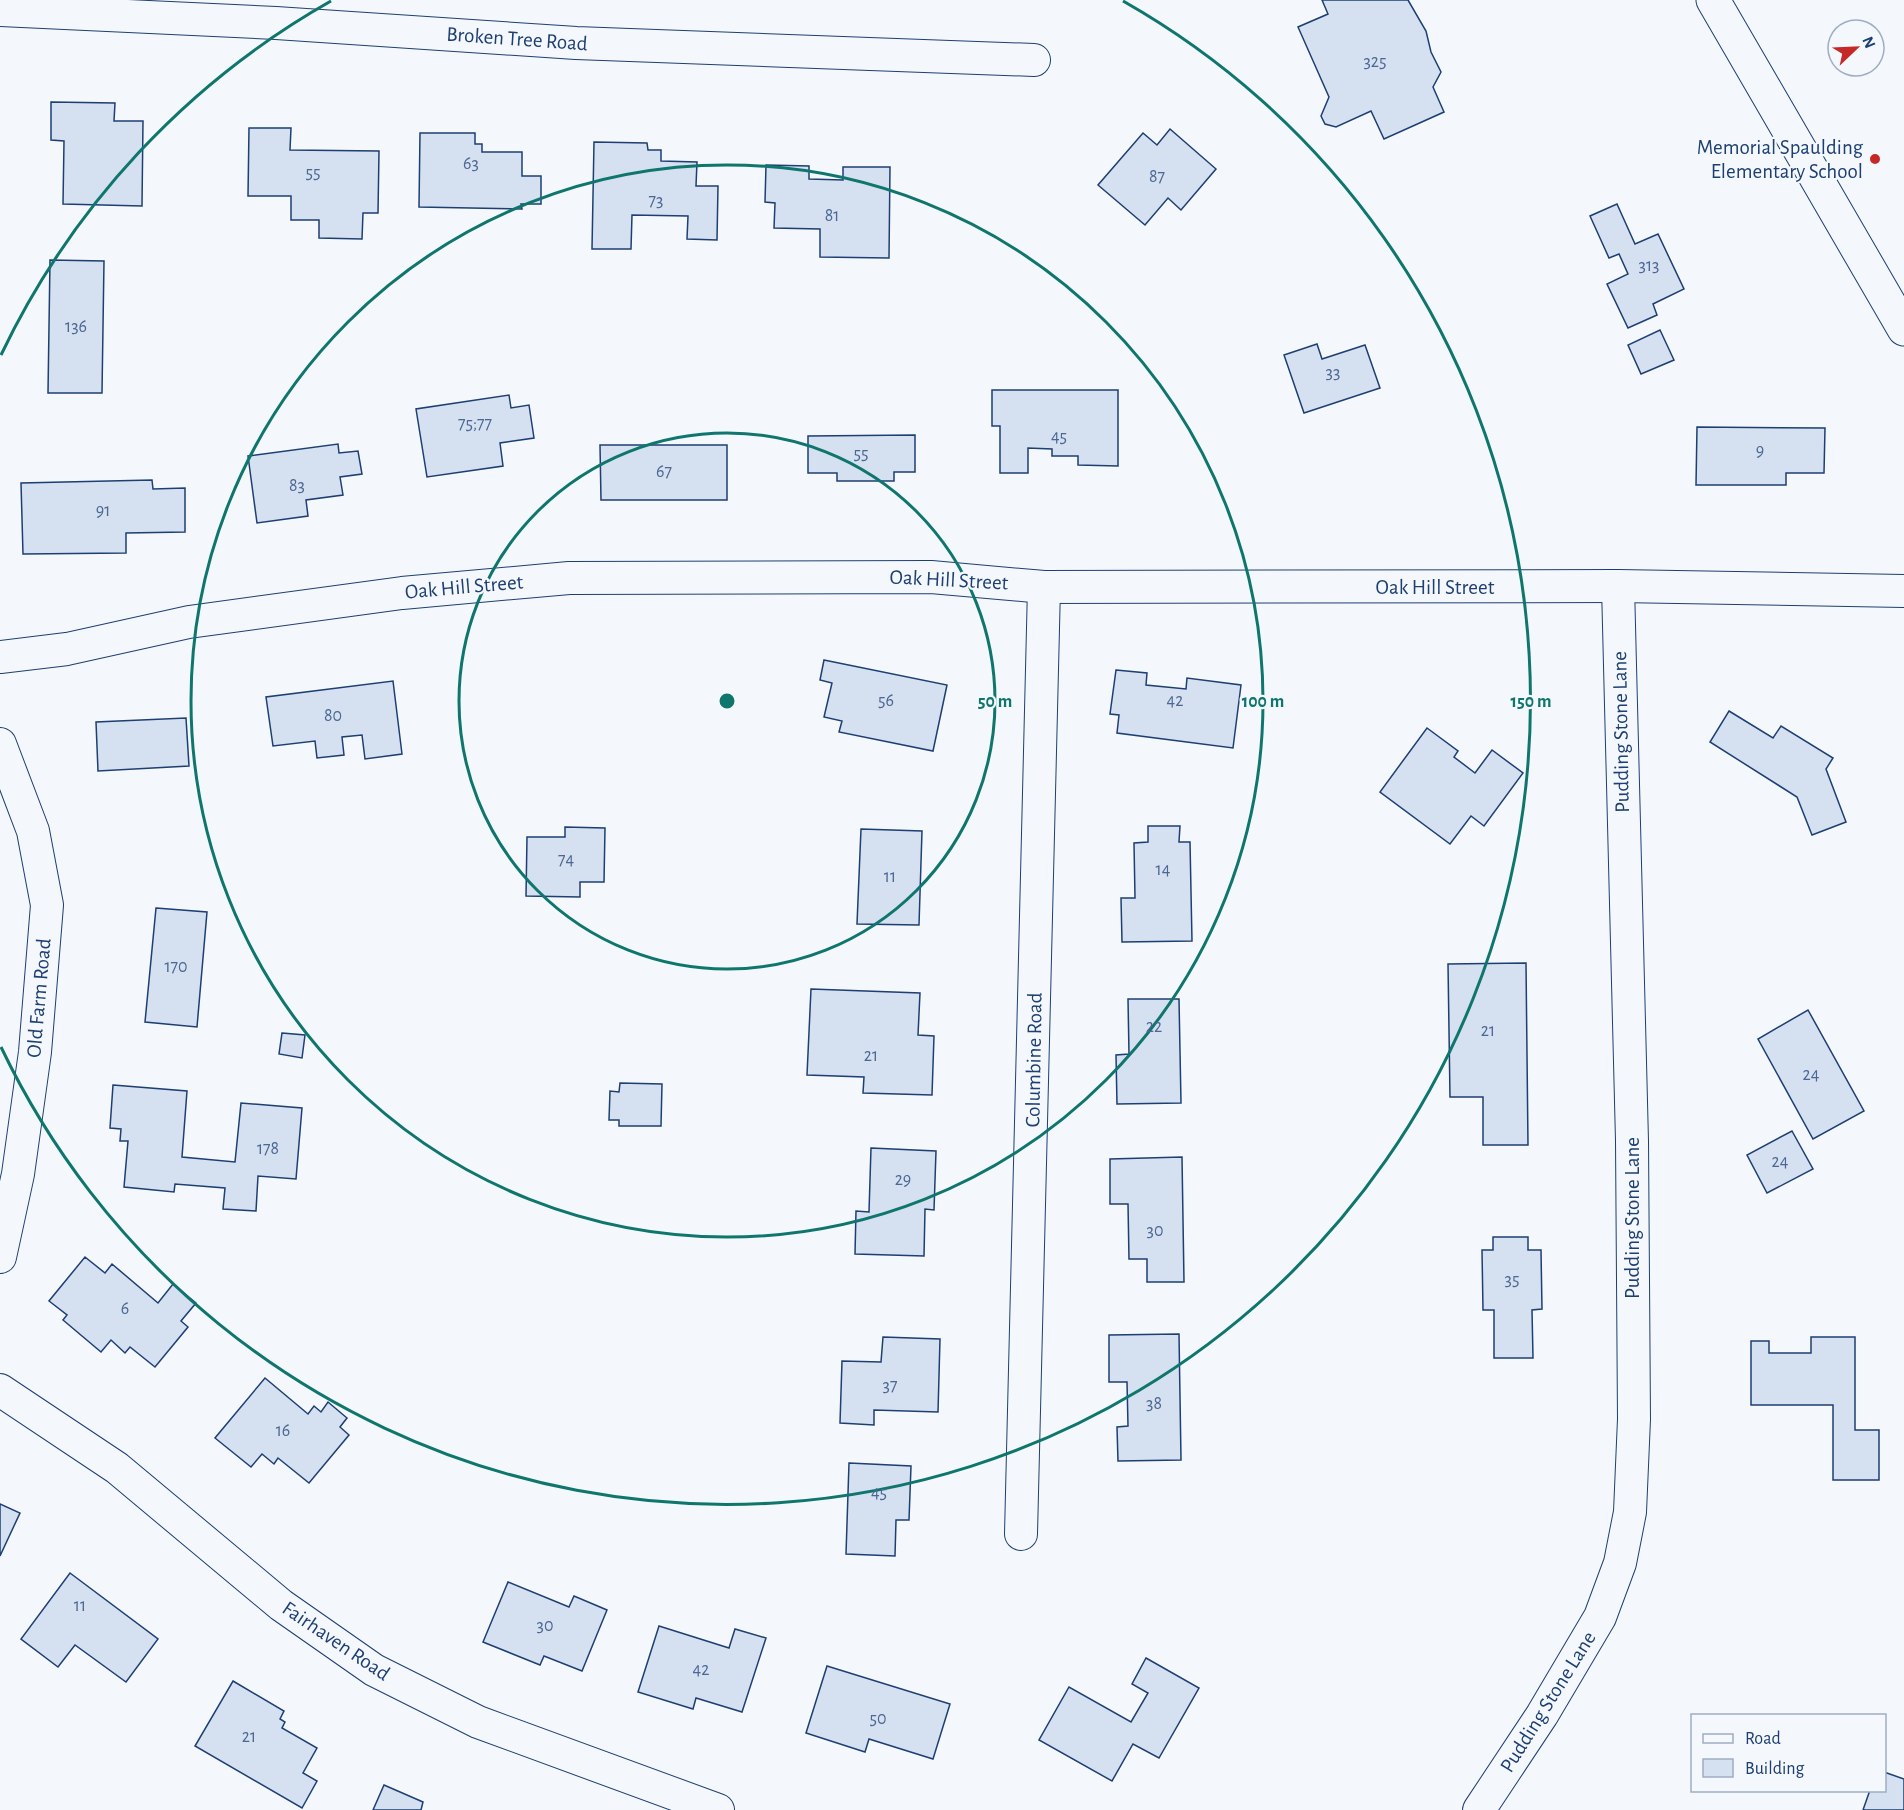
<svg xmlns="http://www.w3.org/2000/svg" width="1904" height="1810" viewBox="0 0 1904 1810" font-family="'Alegreya Sans',sans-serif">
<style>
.building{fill:#d5e0f0;stroke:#1d3f73;stroke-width:1.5}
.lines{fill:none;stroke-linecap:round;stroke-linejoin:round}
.street-casing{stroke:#1d3f73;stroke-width:34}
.secondary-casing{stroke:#1d3f73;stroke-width:35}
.street{stroke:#f4f7fb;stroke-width:32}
.secondary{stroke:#f4f7fb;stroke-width:33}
.ring{fill:none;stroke:#0f766e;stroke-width:3}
.poi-dot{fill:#c62828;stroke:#f4f7fb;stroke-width:2}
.labels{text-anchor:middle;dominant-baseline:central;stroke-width:4.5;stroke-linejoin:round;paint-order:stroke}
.number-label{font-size:18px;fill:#4b6792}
.street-label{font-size:21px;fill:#1d3f73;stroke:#f4f7fb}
.poi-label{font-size:21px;fill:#1d3f73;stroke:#f4f7fb;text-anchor:end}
.centre{fill:#0f766e;stroke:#f4f7fb;stroke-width:3}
.ring-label{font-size:18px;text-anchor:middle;font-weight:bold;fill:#0f766e;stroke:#f4f7fb;stroke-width:4.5;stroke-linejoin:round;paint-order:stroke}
</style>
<rect width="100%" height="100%" fill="#f4f7fb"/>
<g class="building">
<polygon points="1322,0 1408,0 1426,31 1431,52 1441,72 1433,87 1444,112 1384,139 1371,111 1336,127 1325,124 1321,116 1329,97 1298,27 1328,14"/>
<polygon points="51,102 115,103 114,121 143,121 142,206 63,204 64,141 51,140"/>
<polygon points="249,128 291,128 290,150 379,151 378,213 363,213 362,239 319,238 319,220 291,220 291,196 248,196"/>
<polygon points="1170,129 1216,169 1181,210 1168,198 1145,225 1098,185 1143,133 1157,145"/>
<polygon points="420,133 475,133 475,144 482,144 482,152 522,152 522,176 541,176 541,204 521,204 522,209 419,207"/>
<polygon points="594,142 647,143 648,150 661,150 661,161 697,162 696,186 718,186 717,240 687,239 688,216 632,215 631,249 592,249"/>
<polygon points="766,165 809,166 809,179 843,180 843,167 890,167 889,258 820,257 820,229 774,228 775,203 765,202"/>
<polygon points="1617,204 1635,244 1658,234 1684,289 1653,304 1657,315 1628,328 1607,284 1628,274 1619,254 1609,258 1590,216"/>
<polygon points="50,260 104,261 102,393 48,393"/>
<polygon points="1660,330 1674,360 1641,374 1628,345"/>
<polygon points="1317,344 1322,359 1365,345 1380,388 1304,413 1284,355"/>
<polygon points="992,390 1118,390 1118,466 1078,465 1078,456 1052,456 1052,449 1028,448 1028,473 1000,473 1000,426 992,426"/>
<polygon points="509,395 511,408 529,405 534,438 500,443 503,466 427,477 416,409"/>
<polygon points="1697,427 1825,428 1824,473 1786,473 1786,485 1696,485"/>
<polygon points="915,435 915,472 894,472 894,481 837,481 837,473 808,473 808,436"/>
<polygon points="338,444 339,453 358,451 362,474 340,477 343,495 306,500 308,516 257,523 248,456"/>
<polygon points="600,445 727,445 727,500 601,500"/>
<polygon points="152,480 153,489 185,488 185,532 126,533 126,553 23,554 21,483"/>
<polygon points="824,660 947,685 933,751 839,732 842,721 824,717 832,683 820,680"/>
<polygon points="1116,670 1147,673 1146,685 1186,689 1187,678 1241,685 1233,748 1117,733 1119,715 1110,714"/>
<polygon points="393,681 402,754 365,759 362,735 342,737 344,755 317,758 315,741 273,746 266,697"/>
<polygon points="1729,711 1773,738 1781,726 1833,758 1826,769 1846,822 1812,835 1797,797 1710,742"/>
<polygon points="186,718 189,766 98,771 96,722"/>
<polygon points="1427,728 1458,751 1454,757 1475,773 1492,750 1523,773 1484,826 1471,816 1450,844 1380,792"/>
<polygon points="1148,826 1180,826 1179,842 1190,842 1192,941 1122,942 1121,898 1135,898 1134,843 1148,842"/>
<polygon points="565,827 605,828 604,882 580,882 580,897 526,896 527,837 565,837"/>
<polygon points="861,829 922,831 919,925 857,924"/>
<polygon points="156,908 207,912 197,1027 145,1022"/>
<polygon points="1526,963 1528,1145 1483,1145 1483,1097 1450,1097 1448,964"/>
<polygon points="811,989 920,993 918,1035 934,1036 932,1095 863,1093 864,1077 807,1075"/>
<polygon points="1128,999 1179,999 1181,1103 1117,1104 1116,1055 1129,1054"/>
<polygon points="1808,1010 1864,1111 1813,1139 1758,1039"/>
<polygon points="282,1033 305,1035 302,1058 279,1054"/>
<polygon points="620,1083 662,1084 661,1126 619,1126 619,1120 609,1120 610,1091 619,1092"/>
<polygon points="113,1085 187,1091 182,1157 235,1162 241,1103 302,1108 296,1179 258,1176 256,1211 223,1209 225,1188 175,1184 174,1192 124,1187 128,1141 120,1141 121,1129 110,1128"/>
<polygon points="1792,1131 1813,1169 1767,1193 1747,1155"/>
<polygon points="871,1148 936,1151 934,1210 925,1209 924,1256 855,1254 856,1211 869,1212"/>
<polygon points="1182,1157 1184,1282 1147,1282 1147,1259 1129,1259 1128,1204 1110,1204 1110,1159"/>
<polygon points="1493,1237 1528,1237 1528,1250 1541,1250 1542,1309 1532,1310 1533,1358 1494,1358 1494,1310 1483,1310 1482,1250 1493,1250"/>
<polygon points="85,1257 105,1273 112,1264 158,1303 173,1284 196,1303 181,1321 188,1327 155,1367 130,1347 125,1353 111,1340 101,1352 63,1320 67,1315 49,1301"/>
<polygon points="1179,1334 1181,1460 1118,1461 1117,1427 1128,1426 1127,1382 1109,1382 1109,1335"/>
<polygon points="883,1337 940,1339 938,1412 874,1410 874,1425 840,1423 842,1361 881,1362"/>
<polygon points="1811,1337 1855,1337 1855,1430 1879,1430 1879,1480 1833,1480 1833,1405 1751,1405 1751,1341 1769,1341 1769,1353 1811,1353"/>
<polygon points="265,1378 308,1414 314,1406 321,1412 328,1402 347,1418 340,1427 349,1435 309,1483 278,1458 274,1464 262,1454 251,1467 215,1438"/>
<polygon points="849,1463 911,1466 909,1520 896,1520 895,1556 846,1554"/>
<polygon points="0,1504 20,1513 0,1556"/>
<polygon points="70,1573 158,1639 126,1682 75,1645 58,1667 21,1639"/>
<polygon points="508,1582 569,1607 574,1596 607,1610 582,1671 544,1656 540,1665 483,1642"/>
<polygon points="659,1626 729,1648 735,1629 766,1638 742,1712 696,1698 693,1709 638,1692"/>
<polygon points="1146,1658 1199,1688 1159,1758 1133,1744 1112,1781 1039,1740 1069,1687 1131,1722 1148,1693 1132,1684"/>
<polygon points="827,1666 950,1704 933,1759 869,1739 865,1752 806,1733"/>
<polygon points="233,1681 284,1711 280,1719 285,1722 282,1728 317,1748 303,1773 317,1781 302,1808 195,1746"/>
<polygon points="1884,1772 1904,1779 1904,1810 1863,1810 1870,1790 1884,1790"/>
<polygon points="384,1785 423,1802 421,1810 373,1810"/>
</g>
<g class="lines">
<g class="street-casing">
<g id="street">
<polyline points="0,10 276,23 576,43 1034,60"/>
<polyline points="0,657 67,649 189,622 402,593 569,578 931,577 1044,587 1618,586 1904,591"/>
<polyline points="0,744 33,831 47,905 35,1052 18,1174 0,1257"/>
<polyline points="0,1390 117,1468 281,1605 374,1670 478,1722 718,1810"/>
<polyline points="1021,1534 1044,587"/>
<polyline points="1479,1810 1542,1715 1600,1617 1620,1563 1630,1512 1634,1419 1632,1141 1618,586"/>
</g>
</g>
<g class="secondary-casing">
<polyline id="secondary" points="1713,0 1904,329"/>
</g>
<use href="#street" class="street"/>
<use href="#secondary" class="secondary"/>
</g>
<g class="ring">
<circle cx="727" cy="701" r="268"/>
<circle cx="727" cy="701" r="536"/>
<path d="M1 355A804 804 0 0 1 331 1M1123 1A804 804 0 1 1 1 1047"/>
</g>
<circle class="poi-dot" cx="1875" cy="159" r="6"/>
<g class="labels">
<g class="number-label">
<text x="1375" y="62">325</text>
<text x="471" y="164">63</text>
<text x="313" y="173">55</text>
<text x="1157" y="177">87</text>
<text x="656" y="201">73</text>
<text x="832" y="216">81</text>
<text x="1649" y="266">313</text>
<text x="76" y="327">136</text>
<text x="1333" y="373">33</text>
<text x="475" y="424">75;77</text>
<text x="1059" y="437">45</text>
<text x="1760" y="451">9</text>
<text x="861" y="454">55</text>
<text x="664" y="472">67</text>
<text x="297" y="486">83</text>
<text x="103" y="511">91</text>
<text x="886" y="701">56</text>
<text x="1175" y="701">42</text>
<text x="333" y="716">80</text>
<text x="566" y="860">74</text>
<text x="1163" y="870">14</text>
<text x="890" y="877">11</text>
<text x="176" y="967">170</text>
<text x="1154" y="1027">22</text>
<text x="1488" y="1031">21</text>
<text x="871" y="1056">21</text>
<text x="1811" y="1075">24</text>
<text x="268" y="1149">178</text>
<text x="1780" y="1162">24</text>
<text x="903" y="1180">29</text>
<text x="1155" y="1231">30</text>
<text x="1512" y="1280">35</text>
<text x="125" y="1309">6</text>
<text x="890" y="1386">37</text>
<text x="1154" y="1404">38</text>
<text x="283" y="1431">16</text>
<text x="879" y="1493">45</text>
<text x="80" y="1606">11</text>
<text x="545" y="1626">30</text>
<text x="701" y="1670">42</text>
<text x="878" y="1719">50</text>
<text x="249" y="1737">21</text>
</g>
<g class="street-label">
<text transform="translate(517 39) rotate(4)">Broken Tree Road</text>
<text transform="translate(949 580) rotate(3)">Oak Hill Street</text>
<text transform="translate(464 587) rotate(-5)">Oak Hill Street</text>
<text x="1435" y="587">Oak Hill Street</text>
<text transform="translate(1621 732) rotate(-91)">Pudding Stone Lane</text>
<text transform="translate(39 998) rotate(-85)">Old Farm Road</text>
<text transform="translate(1034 1060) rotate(-89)">Columbine Road</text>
<text transform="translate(1632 1218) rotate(-90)">Pudding Stone Lane</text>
<text transform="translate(336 1641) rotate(34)">Fairhaven Road</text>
<text transform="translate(1548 1702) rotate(-58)">Pudding Stone Lane</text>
</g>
<g class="poi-label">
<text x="1863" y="147">Memorial Spaulding<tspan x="1863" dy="24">Elementary School</tspan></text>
</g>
</g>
<circle cx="727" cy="701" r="9" class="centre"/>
<g class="ring-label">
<text x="995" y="707">50 m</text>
<text x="1263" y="707">100 m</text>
<text x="1531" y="707">150 m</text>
</g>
<rect x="1691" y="1714" width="195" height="78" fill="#f4f7fb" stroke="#9eadc5" stroke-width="1.5"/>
<rect x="1703" y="1734" width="30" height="9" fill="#f4f7fb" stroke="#9eadc5" stroke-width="1.5"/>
<text x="1745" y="1744" font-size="18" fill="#1d3f73">Road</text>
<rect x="1703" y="1759" width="30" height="18" fill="#d5e0f0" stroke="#9eadc5" stroke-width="1.5"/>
<text x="1745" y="1774" font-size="18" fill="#1d3f73">Building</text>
<g transform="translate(1856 48) rotate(67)"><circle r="28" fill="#f4f7fb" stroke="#9eadc5" stroke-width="1.5"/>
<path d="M0-4.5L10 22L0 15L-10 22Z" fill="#c62828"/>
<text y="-9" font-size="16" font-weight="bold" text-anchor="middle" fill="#1d3f73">N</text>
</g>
</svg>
